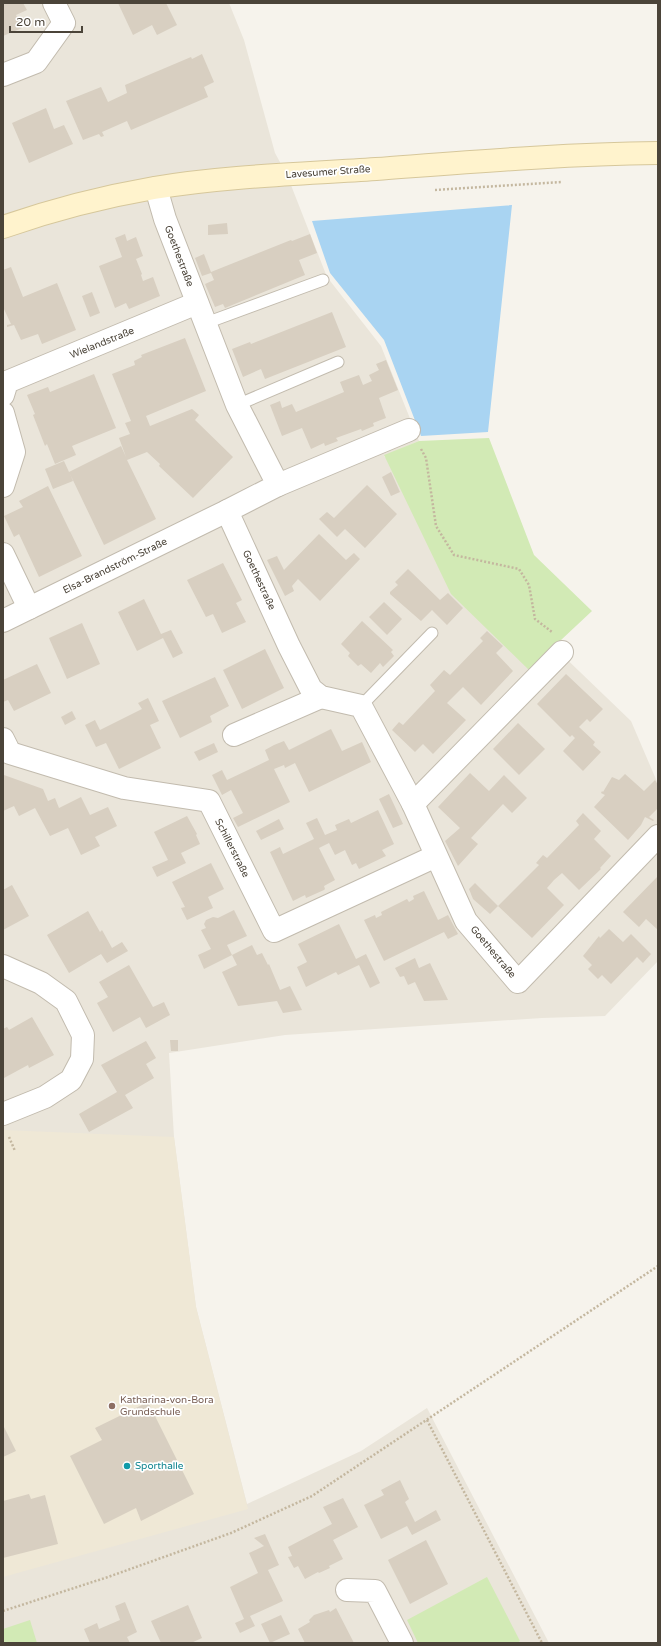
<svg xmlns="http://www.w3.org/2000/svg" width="661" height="1646" viewBox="0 0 661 1646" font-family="'Varela Round',sans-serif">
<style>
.residential{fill:#eae5da}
.education{fill:#efe8d6}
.green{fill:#d2eab5}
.water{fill:#a9d4f2}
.building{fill:#d8cfc1}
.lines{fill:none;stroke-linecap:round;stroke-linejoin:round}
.lane-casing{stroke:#c2bbae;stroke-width:13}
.street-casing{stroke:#c2bbae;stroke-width:24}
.secondary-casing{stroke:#d6c79b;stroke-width:24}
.path{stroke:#c4b79f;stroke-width:2.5;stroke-dasharray:2 2;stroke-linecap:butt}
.lane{stroke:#fff;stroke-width:11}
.street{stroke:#fff;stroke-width:22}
.secondary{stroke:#fff3cd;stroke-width:22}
.education-dot{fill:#8d6e63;stroke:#fff;stroke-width:1.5}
.culture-dot{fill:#0f9aa8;stroke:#fff;stroke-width:1.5}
.labels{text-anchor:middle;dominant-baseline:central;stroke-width:3.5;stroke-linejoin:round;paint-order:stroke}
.street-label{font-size:10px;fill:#4b4439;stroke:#fff}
.education-label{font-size:10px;fill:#785e54;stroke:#fff;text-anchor:start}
.culture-label{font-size:10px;fill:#0d838f;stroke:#fff;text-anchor:start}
</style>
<rect width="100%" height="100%" fill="#f6f3ec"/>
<polygon class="residential" points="3,3 229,3 244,40 275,153 287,175 327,277 381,346 419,441 384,456 554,647 631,721 658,784 658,961 605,1016 542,1018 285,1035 169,1053 174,1137 196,1307 247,1504 361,1451 427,1408 549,1643 3,1643"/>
<polygon class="education" points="3,1130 174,1137 196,1307 248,1509 3,1577"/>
<g class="green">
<polygon points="489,438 534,555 592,611 529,670 451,594 384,455 419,441"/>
<polygon points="487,1577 520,1641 517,1643 418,1643 407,1620"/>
<polygon points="30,1620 37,1643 3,1643 3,1629"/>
</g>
<polygon class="water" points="512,205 488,432 421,436 384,340 330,273 312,221"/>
<g class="building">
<polygon points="3,3 23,3 27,10 16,15 22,28 3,36"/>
<polygon points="118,3 166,3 177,25 157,35 152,25 133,35"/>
<polygon points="202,54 214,82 204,87 208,97 131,130 127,121 102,132 104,136 101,137 99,134 83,140 66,101 101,87 108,102 127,93 125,85 191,57 192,59"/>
<polygon points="46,108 54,129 64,125 73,144 29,163 12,123"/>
<polygon points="227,223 228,234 208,235 208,225"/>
<polygon points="125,234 127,241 136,237 143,256 136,259 142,274 141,275 143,281 153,277 160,296 129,309 126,303 115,308 99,266 122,257 115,238"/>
<polygon points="310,234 317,253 299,260 305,275 225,308 223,304 215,307 205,284 214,280 211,273 202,276 195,258 204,254 211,272 291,240 292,241"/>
<polygon points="11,267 23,297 57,283 76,330 42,344 38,334 21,340 14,325 7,327 7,325 11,324 3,307 3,270"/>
<polygon points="92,292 100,313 90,317 82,296"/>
<polygon points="332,312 346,347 265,379 261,369 243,377 232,349 250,342 251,344"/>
<polygon points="185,338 206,391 146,416 150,426 192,409 199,415 195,420 233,457 193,498 159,466 160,464 147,452 127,460 156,519 104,545 70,474 73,481 53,489 45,469 64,461 69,472 121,446 126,457 119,438 130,434 125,423 131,421 112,374 135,365 134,361 142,357 141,355"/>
<polygon points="386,360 398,390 379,398 386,418 373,423 374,426 362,431 361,429 336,438 338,441 325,446 324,443 311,449 302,428 282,436 270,405 280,401 282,408 292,404 296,412 344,392 340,382 359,375 363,385 372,381 369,375 379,370 376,364"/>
<polygon points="94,374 116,428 72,446 76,455 55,464 47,444 45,446 33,415 35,414 27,395 48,387 50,392"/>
<polygon points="391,472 400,492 391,496 382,477"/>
<polygon points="367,485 397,514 365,548 345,529 337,537 319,519 327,512 334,518"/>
<polygon points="48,486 82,556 39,577 19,534 14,537 4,516 23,507 19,501"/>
<polygon points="319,534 346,560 354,553 360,559 320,601 298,579 292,586 294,591 285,596 267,560 277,556 284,570"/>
<polygon points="223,563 242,600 236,603 246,622 222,633 213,614 206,617 187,580"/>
<polygon points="408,569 440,600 448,593 463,608 447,625 432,610 421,621 390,594 390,592 398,585 395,582"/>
<polygon points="144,599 161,634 171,630 183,653 173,658 163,638 137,651 118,612"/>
<polygon points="384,602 402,619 387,635 369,617"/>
<polygon points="362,621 393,650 391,652 394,656 383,667 380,663 371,673 361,664 358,666 348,656 350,653 341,644"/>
<polygon points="82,623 100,664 67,679 49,638"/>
<polygon points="487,631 503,646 496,653 513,671 481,705 463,687 447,703 466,720 433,754 423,744 415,752 392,730 399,722 403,725 435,691 430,685 444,670 450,675 483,641 480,638"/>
<polygon points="265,649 284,688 242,709 223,670"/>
<polygon points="37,664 51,693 14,711 8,700 3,702 3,680"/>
<polygon points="566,674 603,709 590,722 587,719 579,727 595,742 593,745 601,752 583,771 563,751 575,738 572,735 570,737 537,704"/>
<polygon points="215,677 229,706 210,716 212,722 180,738 162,701"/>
<polygon points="148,698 159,721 150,725 161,748 119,769 106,743 96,747 85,725 95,720 100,730 142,709 138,703"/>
<polygon points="72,711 76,719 65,725 61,717"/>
<polygon points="518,723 545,749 519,775 493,749"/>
<polygon points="331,729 342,751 362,742 371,762 309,792 295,763 285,768 284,765 274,769 290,802 238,827 233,818 243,813 231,790 222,795 212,775 222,770 227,780 269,760 265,750 274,745 284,741 289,750"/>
<polygon points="214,743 218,752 199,761 194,752"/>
<polygon points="3,773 4,775 43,789 48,801 55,798 59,808 81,797 90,815 108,807 117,826 95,837 100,846 81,855 68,828 50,836 35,808 19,816 14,806 3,811"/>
<polygon points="470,773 489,791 504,775 527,798 512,813 503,804 471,838 478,844 458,866 445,841 460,828 438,807"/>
<polygon points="625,774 644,791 655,780 658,785 658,808 649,817 654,820 653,821 645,817 641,825 628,840 594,807 605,795 601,793 602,791 603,792 612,777 619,780"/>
<polygon points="389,794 403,824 393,828 379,799"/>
<polygon points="378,810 394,844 382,850 386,856 359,869 356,863 352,865 345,850 335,855 329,843 319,848 335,880 324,886 325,889 324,890 306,898 305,895 293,901 270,852 280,847 283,854 314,839 306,823 317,818 325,835 337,830 335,825 349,819 351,823"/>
<polygon points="583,813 601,831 594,839 611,856 600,868 601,869 579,890 562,873 554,880 547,888 564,905 532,938 498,906 539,865 536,863 543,855 547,858 579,825 576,821"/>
<polygon points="187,816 197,834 196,835 200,844 181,853 186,863 157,877 152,867 168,860 154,832"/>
<polygon points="279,819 284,829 261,840 256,831"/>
<polygon points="211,863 224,889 208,897 213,908 187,920 181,908 185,907 172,882"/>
<polygon points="658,876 658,930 646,919 639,927 623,912"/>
<polygon points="475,883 498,906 490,914 473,899 469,889"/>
<polygon points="12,885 29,916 3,930 3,890"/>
<polygon points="424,891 438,920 448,915 458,934 448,939 444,932 384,961 364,920 375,915 376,918 382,915 381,912 407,899 409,902 414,899 413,896"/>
<polygon points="234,910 247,936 227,945 232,955 204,969 198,955 211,949 201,930 206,928 204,924 206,920 213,917 218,918"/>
<polygon points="88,911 100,932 102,930 112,948 122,942 128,951 107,963 101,954 69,973 47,935"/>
<polygon points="339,924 356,959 366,954 380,983 370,988 359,965 338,975 336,972 306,987 297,967 307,962 298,944"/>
<polygon points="609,929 623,942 631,934 651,954 643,963 637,957 611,984 602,975 598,979 588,969 592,965 583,956 599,936 600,938"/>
<polygon points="252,945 257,955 262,953 268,965 269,964 280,990 290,986 302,1010 283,1013 277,1001 238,1006 222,972 237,965 232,955"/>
<polygon points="415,958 419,968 430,963 448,1000 424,1001 415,982 408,985 404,976 400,977 395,968"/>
<polygon points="129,965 153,1007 164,1002 170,1015 146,1028 140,1017 113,1032 97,1003 108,997 99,982"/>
<polygon points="32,1017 54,1055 29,1068 28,1065 4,1078 3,1029 7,1027 9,1030"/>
<polygon points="170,1040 178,1040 178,1051 171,1051"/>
<polygon points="146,1041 156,1058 146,1064 154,1078 125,1095 133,1108 89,1132 79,1114 117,1092 101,1065"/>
<polygon points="148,1402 194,1494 141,1521 136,1508 104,1524 70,1456 102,1440 95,1428"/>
<polygon points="3,1425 16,1451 3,1457"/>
<polygon points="400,1480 409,1499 405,1502 415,1522 436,1510 441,1520 412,1535 407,1526 381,1539 364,1505 384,1495 381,1490"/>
<polygon points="29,1494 31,1499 45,1495 58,1544 3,1558 3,1501"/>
<polygon points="343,1498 358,1527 333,1540 343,1559 329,1566 330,1568 319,1573 318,1572 305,1579 298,1566 294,1568 288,1557 292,1556 288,1547 332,1524 323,1507"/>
<polygon points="265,1534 279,1565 268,1570 283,1601 250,1616 255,1626 240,1633 235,1623 244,1619 230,1587 258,1573 249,1553 264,1546 254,1538"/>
<polygon points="426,1540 448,1584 410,1604 388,1560"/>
<polygon points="125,1602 137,1632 127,1637 130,1643 90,1643 84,1629 97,1623 99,1629 120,1620 115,1606"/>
<polygon points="188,1605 202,1638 191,1643 161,1643 151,1621"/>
<polygon points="336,1608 354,1643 305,1643 298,1629 310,1622 309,1620 314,1615 329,1610 330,1612"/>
<polygon points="281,1615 290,1634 270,1643 261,1624"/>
</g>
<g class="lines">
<g class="lane-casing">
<g id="lane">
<polyline points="206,323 323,280"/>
<polyline points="237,405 338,362"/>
<polyline points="361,706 432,633"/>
</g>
</g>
<g class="street-casing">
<g id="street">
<polyline points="3,75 36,62 64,23 54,3"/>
<polyline points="156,188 165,219 237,405 278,485 227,511 289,646 311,689 321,697 361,706 413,804 466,921 518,982 658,836"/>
<polyline points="3,395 7,382 197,303"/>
<polyline points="3,413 14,452 3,486"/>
<polyline points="278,485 409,430"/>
<polyline points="3,554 29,608"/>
<polyline points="3,621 227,511"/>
<polyline points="234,735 321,697"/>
<polyline points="3,739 10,753 124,788 209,801 274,931 436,856"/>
<polyline points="413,804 562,652"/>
<polyline points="3,966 41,983 66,1001 83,1035 82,1059 71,1080 45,1097 3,1114"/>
<polyline points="347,1590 375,1591 402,1643"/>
</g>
</g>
<g class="secondary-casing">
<path id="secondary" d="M3,227C52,210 102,197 154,188C225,176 303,174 376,169C470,162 564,154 658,153"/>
</g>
<g class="path">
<polyline points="435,190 562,182"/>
<polyline points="421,449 426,458 436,526 454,555 519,569 529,585 535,619 552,632"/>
<polyline points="9,1137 15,1151"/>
<polyline points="427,1420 542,1643"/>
<polyline points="3,1611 108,1577 231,1533 312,1496 658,1266"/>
</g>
<use href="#lane" class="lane"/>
<use href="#street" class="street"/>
<use href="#secondary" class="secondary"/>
</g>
<circle class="education-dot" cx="112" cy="1406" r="4"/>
<circle class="culture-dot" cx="127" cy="1466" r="4"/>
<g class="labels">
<g class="street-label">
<text transform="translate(328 172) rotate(-4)">Lavesumer Straße</text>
<text transform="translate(179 256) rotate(69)">Goethestraße</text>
<text transform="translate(102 343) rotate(-22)">Wielandstraße</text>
<text transform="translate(115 566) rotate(-26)">Elsa-Brandström-Straße</text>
<text transform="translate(259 580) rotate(65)">Goethestraße</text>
<text transform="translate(232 848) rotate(63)">Schillerstraße</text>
<text transform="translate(493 952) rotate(50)">Goethestraße</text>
</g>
<g class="education-label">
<text x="120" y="1400">Katharina-von-Bora<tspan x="120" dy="12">Grundschule</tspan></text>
</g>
<g class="culture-label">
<text x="135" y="1466">Sporthalle</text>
</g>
</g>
<rect width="661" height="1646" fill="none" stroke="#4b4439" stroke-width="8"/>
<path d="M10 26v6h72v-6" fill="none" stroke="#4b4439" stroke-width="2"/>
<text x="16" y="26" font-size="12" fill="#4b4439" stroke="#ffffff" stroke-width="3" paint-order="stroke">20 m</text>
</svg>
